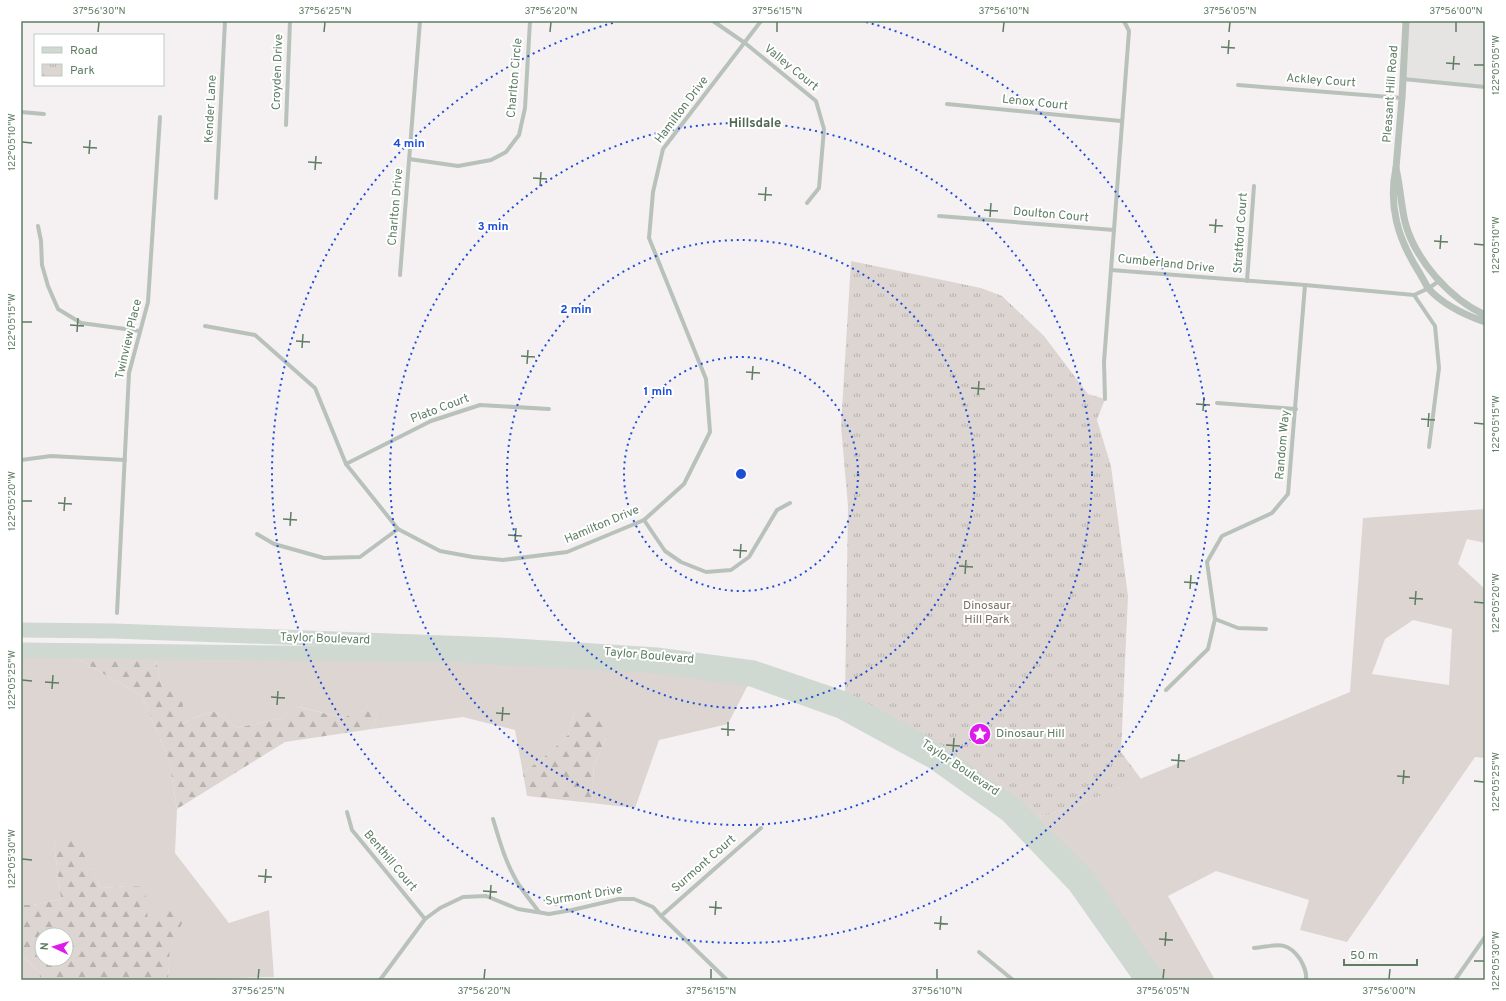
<svg xmlns="http://www.w3.org/2000/svg" width="1506" height="1001" viewBox="0 0 1506 1001" font-family="Overpass,sans-serif">
<style>
.built{fill:#e5e4e3}
.grass{fill:#dcd5d2;fill-rule:evenodd}
.forest{fill:url(#forest-firs);fill-rule:evenodd}
.park{fill:url(#park-tufts)}
.lines{fill:none;stroke-linecap:round;stroke-linejoin:round}
.minor{stroke:#b8c2ba;stroke-width:4}
.tertiary{stroke:#b8c2ba;stroke-width:7}
.primary{stroke:#cfd8d1;stroke-width:15}
.ticks{fill:none;stroke:#5e7d63;stroke-width:1.5}
.ring{fill:none;stroke:#1d4ed8;stroke-width:2;stroke-dasharray:2 4}
.labels{text-anchor:middle;dominant-baseline:central;stroke-width:4;stroke-linejoin:round;paint-order:stroke}
.street-label{font-size:12px;fill:#5e7d63;stroke:#fff}
.park-label{font-size:12px;fill:#7a6e62;stroke:#fff}
.poi-label{font-size:12px;fill:#5e7d63;stroke:#fff;text-anchor:start}
.neighbourhood-label{font-size:13px;font-weight:bold;fill:#516854;stroke:#fff}
.centre{fill:#1d4ed8;stroke:#fff;stroke-width:2}
.ring-label{font-size:12px;text-anchor:middle;font-weight:bold;fill:#1d4ed8;stroke:#fff;stroke-width:4;stroke-linejoin:round;paint-order:stroke}
.neatline{fill:none;stroke:#5e7d63;stroke-width:1.5}
.ticks-label{font-size:10px;text-anchor:middle;fill:#5e7d63}
</style>
<defs>
<pattern id="forest-firs" width="22" height="20" patternUnits="userSpaceOnUse"><rect width="22" height="20" fill="#dcd5d2"/><path d="M5 1l3.5 6h-7zM16 11l3.5 6h-7z" fill="#b6b2ae"/></pattern>
<pattern id="park-tufts" width="24" height="20" patternUnits="userSpaceOnUse"><rect width="24" height="20" fill="#dcd5d2"/><path d="M3 7l-1-3M5 7V3M7 7l1-3M15 17l-1-3M17 17v-4M19 17l1-3" fill="none" stroke="#b6b2ae"/></pattern>
</defs>
<rect width="100%" height="100%" fill="#f5f1f2"/>
<polygon class="built" points="1406,21 1485,21 1485,87 1453,84 1404,77"/>
<g class="grass">
<path d="M1485,509V543L1467,539L1458,564L1485,589V758L1475,757L1347,942L1300,930L1309,900L1216,871L1168,896L1215,980H1155L1029,820L1070,808L1350,692L1363,518ZM1413,620L1452,629L1449,685L1372,674L1385,639Z"/>
<polygon points="21,650 64,651 142,696 169,760 177,809 175,853 229,923 269,910 274,977 168,980 170,948 184,917 149,934 126,886 101,888 76,839 54,843 61,899 33,905 21,905"/>
<polygon points="154,652 455,655 751,679 728,724 659,740 635,808 592,803 594,765 609,732 574,713 568,735 548,754 523,773 515,730 463,717 372,729 377,716 344,718 299,707 282,718 237,728 215,711 196,717 182,724 162,687"/>
<polygon points="21,954 40,973 39,980 21,980"/>
</g>
<g class="forest">
<polygon points="64,651 154,652 162,687 183,698 182,724 196,717 215,711 237,728 282,718 298,707 344,718 362,708 377,716 372,729 285,742 177,809 169,760 142,696"/>
<polygon points="600,712 609,732 594,765 592,803 527,796 523,773 548,754 568,735 574,713"/>
<path d="M76,838L101,888L126,886L145,887L149,934L173,901L185,917L170,948L168,980H39L40,973L21,954V905H33L61,899L54,843ZM42,935H66V959H42Z"/>
</g>
<polygon class="park" points="851,261 981,288 1002,296 1044,336 1088,394 1105,399 1097,420 1111,466 1128,596 1121,752 1141,779 1070,808 1029,820 845,699 848,506 841,426"/>
<g class="lines">
<g class="minor">
<polyline points="713,21 745,43 816,101 824,129 819,188 807,203"/>
<polyline points="1403,79 1485,87"/>
<polyline points="1238,85 1402,98"/>
<polyline points="947,104 1121,121"/>
<polyline points="21,112 44,114"/>
<polyline points="286,125 290,21"/>
<polyline points="409,159 458,166 491,160 506,152 519,135 525,108 530,21"/>
<polyline points="216,198 225,21"/>
<polyline points="939,216 1114,230"/>
<polyline points="38,226 41,241 42,265 48,286 58,309 81,323 140,331"/>
<polyline points="1111,270 1305,285 1414,295 1429,288 1439,281"/>
<polyline points="400,275 420,21"/>
<polyline points="1247,281 1254,186"/>
<polyline points="1414,295 1435,326 1439,368 1429,447"/>
<polyline points="205,326 255,335 315,388 346,464 398,529 440,551 473,557 503,560 567,552 644,520 684,484 710,432 706,379 649,238 653,192 663,149 761,21"/>
<polyline points="1105,399 1104,362 1129,31 1124,21"/>
<polyline points="1217,403 1296,409"/>
<polyline points="21,460 51,456 125,460"/>
<polyline points="346,464 431,421 480,405 549,409"/>
<polyline points="644,520 665,551 681,562 706,572 731,570 749,557 777,510 790,503"/>
<polyline points="257,534 274,544 324,558 360,557 398,529"/>
<polyline points="117,613 129,373 148,302 160,117"/>
<polyline points="1215,619 1238,628 1266,629"/>
<polyline points="1166,690 1208,649 1215,619 1207,562 1222,536 1272,513 1288,494 1305,285"/>
<polyline points="347,812 352,830 425,919"/>
<path d="M493,819C499,839 505,861 516,880C522,891 532,902 539,912"/>
<polyline points="661,916 761,828"/>
<path d="M1254,948C1275,946 1286,939 1300,959C1304,966 1307,972 1306,980"/>
<polyline points="979,952 1013,980"/>
<polyline points="380,980 425,919 440,908 463,897 486,896 518,909 549,914 572,910 619,899 634,899 653,907 661,916 727,980"/>
<polyline points="1455,980 1485,937"/>
</g>
<g class="tertiary">
<polyline points="1396,168 1402,98 1406,21"/>
<path d="M1485,315C1450,299 1415,260 1405,222C1401,204 1400,186 1396,168C1388,206 1398,239 1419,272C1422,277 1425,283 1428,288C1442,304 1465,315 1485,322"/>
</g>
<g class="primary">
<polyline points="21,630 114,631 499,645 657,655 754,668 845,699 932,747 1014,805 1087,877 1153,973 1155,980"/>
<polyline points="21,650 455,655 651,665 751,679 840,711 932,761 1008,815 1075,885 1142,980"/>
</g>
</g>
<path class="ticks" d="M98,32L99,22M324,32L325,22M550,32L551,22M777,32V22M1003,32L1004,22M1229,32L1230,22M1456,32V22M1221,47L1235,48M1228,54L1229,40M1446,63L1460,64M1474,65H1484M1453,70L1454,56M22,142L32,143M83,147L97,148M89,154L90,140M308,162L322,163M315,170L316,156M533,178L547,179M540,186L541,172M758,194L772,195M765,201L766,187M984,210L998,211M990,217L991,203M1209,225L1223,226M1215,233L1216,219M1434,241L1448,242M1474,244L1484,245M1440,249L1441,235M22,322H32M70,325L84,326M77,332L78,318M296,341L310,342M302,348L303,334M521,356L535,357M527,364L528,350M746,372L760,373M752,380L753,366M971,388L985,389M978,395L979,381M1196,404L1210,405M1203,411L1204,397M1421,419L1435,420M1474,423L1484,424M1428,427L1429,413M22,501H32M58,503L72,504M64,511L65,497M283,519L297,520M290,526L291,512M508,535L522,536M515,542L516,528M733,550L747,551M740,558L741,544M959,566L973,567M965,574L966,560M1184,582L1198,583M1190,589L1191,575M1409,598L1423,599M1474,602L1484,603M1415,605L1416,591M22,680L32,681M45,682L59,683M52,689L53,675M271,697L285,698M277,705L278,691M496,713L510,714M502,721L503,707M721,729L735,730M728,736V722M946,745L960,746M953,752L954,738M1171,760L1185,761M1178,768L1179,754M1397,776L1410,777M1474,781L1484,782M1403,784L1404,770M22,859L32,860M258,876L272,877M265,883L266,869M483,891L497,892M490,899L491,885M709,907L722,908M715,915L716,901M934,923L948,924M940,930L941,916M1159,939L1173,940M1165,946L1166,932M1474,961H1484M258,979L259,969M484,979L485,969M711,979V969M937,979V969M1163,979L1164,969M1389,979L1390,969"/>
<g class="ring">
<circle cx="741" cy="474" r="117"/>
<circle cx="741" cy="474" r="234"/>
<circle cx="741" cy="474" r="351"/>
<path d="M866 22A469 469 0 1 1 616 22"/>
</g>
<defs>
<g id="sight-disc" transform="scale(1.15)"><circle r="9.5" fill="#dd1bea" stroke="#fff"/><path d="M0-6L1.8-2.2L6-1.7L2.9 1.2L3.7 5.4L0 3.3L-3.7 5.4L-2.9 1.2L-6-1.7L-1.8-2.2Z" fill="#fff"/></g>
</defs>
<g fill-rule="evenodd">
<use href="#sight-disc" x="980" y="734"/>
</g>
<g class="labels">
<g class="street-label">
<text transform="translate(791 68) rotate(39)">Valley Court</text>
<text transform="translate(278 72) rotate(-88)">Croyden Drive</text>
<text transform="translate(515 78) rotate(-85)">Charlton Circle</text>
<text transform="translate(1321 81) rotate(4)">Ackley Court</text>
<text transform="translate(1391 94) rotate(-86)">Pleasant Hill Road</text>
<text transform="translate(1035 103) rotate(6)">Lenox Court</text>
<text transform="translate(211 109) rotate(-87)">Kender Lane</text>
<text transform="translate(682 110) rotate(-53)">Hamilton Drive</text>
<text transform="translate(396 207) rotate(-85)">Charlton Drive</text>
<text transform="translate(1051 215) rotate(5)">Doulton Court</text>
<text transform="translate(1241 233) rotate(-86)">Stratford Court</text>
<text transform="translate(1166 264) rotate(6)">Cumberland Drive</text>
<text transform="translate(129 339) rotate(-77)">Twinview Place</text>
<text transform="translate(440 409) rotate(-21)">Plato Court</text>
<text transform="translate(1283 445) rotate(-85)">Random Way</text>
<text transform="translate(602 525) rotate(-23)">Hamilton Drive</text>
<text transform="translate(325 639) rotate(2)">Taylor Boulevard</text>
<text transform="translate(649 656) rotate(5)">Taylor Boulevard</text>
<text transform="translate(960 768) rotate(34)">Taylor Boulevard</text>
<text transform="translate(390 861) rotate(50)">Benthill Court</text>
<text transform="translate(704 864) rotate(-41)">Surmont Court</text>
<text transform="translate(584 896) rotate(-9)">Surmont Drive</text>
</g>
<g class="park-label">
<text x="987" y="606">Dinosaur<tspan x="987" dy="14">Hill Park</tspan></text>
</g>
<g class="poi-label">
<text x="996" y="734">Dinosaur Hill</text>
</g>
<g class="neighbourhood-label">
<text x="755" y="124">Hillsdale</text>
</g>
</g>
<circle cx="741" cy="474" r="6" class="centre"/>
<g class="ring-label">
<text x="409" y="147">4 min</text>
<text x="493" y="230">3 min</text>
<text x="576" y="313">2 min</text>
<text x="658" y="395">1 min</text>
</g>
<rect width="1506" height="1001" fill="none" stroke="#ffffff" stroke-width="44"/>
<rect x="34" y="34" width="130" height="52" fill="#ffffff" stroke="#bfcbc1"/>
<rect x="42" y="47" width="20" height="6" fill="#cfd8d1" stroke="#bfcbc1"/>
<text x="70" y="54" font-size="12" fill="#5e7d63">Road</text>
<rect x="42" y="64" width="20" height="12" fill="url(#park-tufts)" stroke="#bfcbc1"/>
<text x="70" y="74" font-size="12" fill="#5e7d63">Park</text>
<g transform="translate(54 947) rotate(274)"><circle r="19" fill="#ffffff" stroke="#bfcbc1"/>
<path d="M0-3L7 15L0 10L-7 15Z" fill="#dd1bea"/>
<text y="-6" font-size="11" font-weight="bold" text-anchor="middle" fill="#5e7d63">N</text>
</g>
<path d="M1344 959v6h73v-6" fill="none" stroke="#5e7d63" stroke-width="2"/>
<text x="1350" y="959" font-size="12" fill="#5e7d63" stroke="#ffffff" stroke-width="3" paint-order="stroke">50 m</text>
<rect x="22" y="22" width="1462" height="957" class="neatline"/>
<g class="ticks-label">
<text x="99" y="14">37°56'30"N</text>
<text x="325" y="14">37°56'25"N</text>
<text x="551" y="14">37°56'20"N</text>
<text x="777" y="14">37°56'15"N</text>
<text x="1004" y="14">37°56'10"N</text>
<text x="1230" y="14">37°56'05"N</text>
<text x="1456" y="14">37°56'00"N</text>
<text transform="translate(1495 65) rotate(-90)" y="4">122°05'05"W</text>
<text transform="translate(11 142) rotate(-90)" y="4">122°05'10"W</text>
<text transform="translate(1495 245) rotate(-90)" y="4">122°05'10"W</text>
<text transform="translate(11 322) rotate(-90)" y="4">122°05'15"W</text>
<text transform="translate(1495 424) rotate(-90)" y="4">122°05'15"W</text>
<text transform="translate(11 501) rotate(-90)" y="4">122°05'20"W</text>
<text transform="translate(1495 603) rotate(-90)" y="4">122°05'20"W</text>
<text transform="translate(11 680) rotate(-90)" y="4">122°05'25"W</text>
<text transform="translate(1495 782) rotate(-90)" y="4">122°05'25"W</text>
<text transform="translate(11 859) rotate(-90)" y="4">122°05'30"W</text>
<text transform="translate(1495 961) rotate(-90)" y="4">122°05'30"W</text>
<text x="258" y="994">37°56'25"N</text>
<text x="484" y="994">37°56'20"N</text>
<text x="711" y="994">37°56'15"N</text>
<text x="937" y="994">37°56'10"N</text>
<text x="1163" y="994">37°56'05"N</text>
<text x="1389" y="994">37°56'00"N</text>
</g>
</svg>
